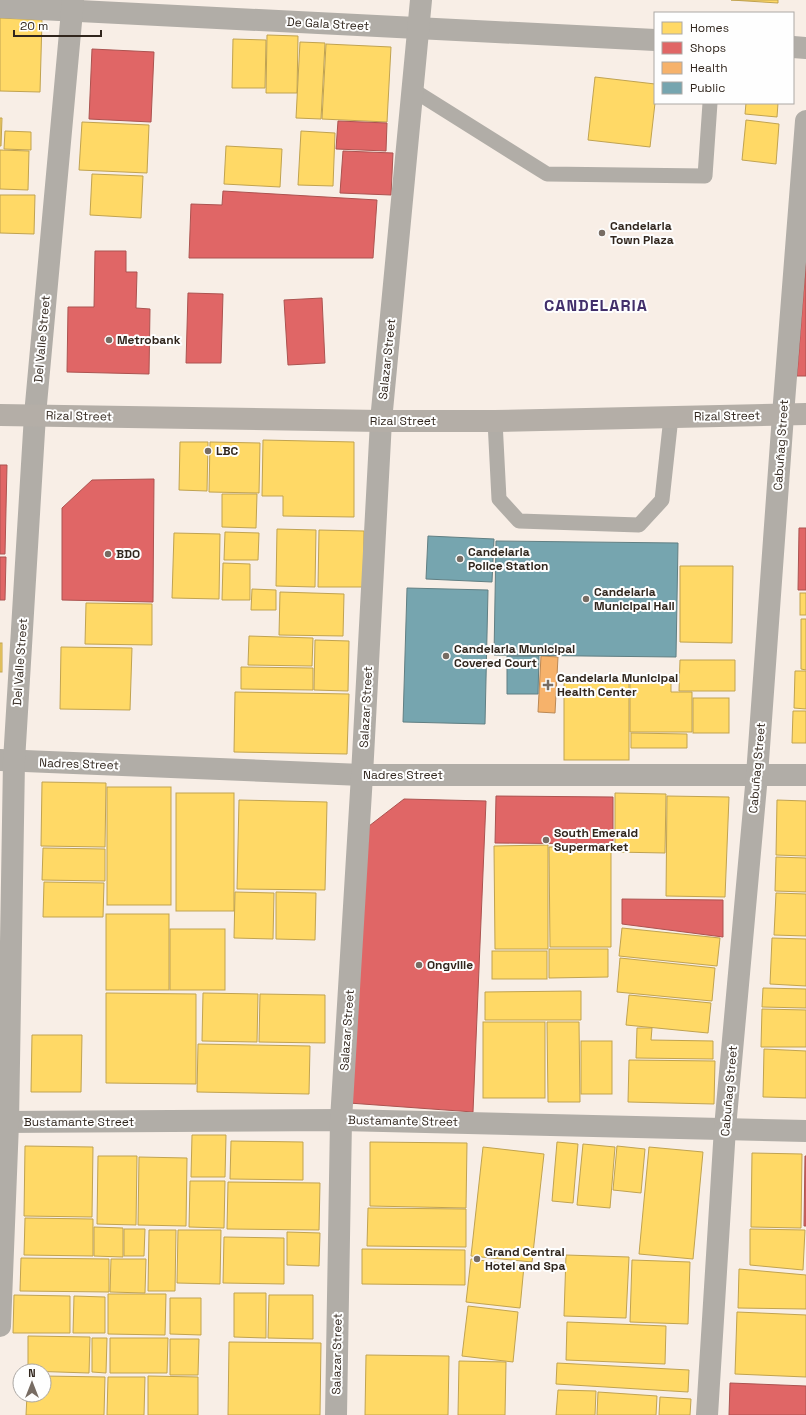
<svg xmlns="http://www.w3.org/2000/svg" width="806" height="1415" viewBox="0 0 806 1415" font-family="'Space Grotesk',sans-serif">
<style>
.homes{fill:#ffd966;stroke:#c1a350}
.shops{fill:#e06666;stroke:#ac5350}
.health{fill:#f6b26b;stroke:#bb8854}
.public{fill:#76a5af;stroke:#617f83}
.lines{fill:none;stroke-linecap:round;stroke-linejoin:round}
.service{stroke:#b1ada7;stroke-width:15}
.minor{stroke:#b1ada7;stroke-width:22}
.tertiary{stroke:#b1ada7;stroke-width:22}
.primary{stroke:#b4aea7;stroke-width:22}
.poi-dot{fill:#776c63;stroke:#fefefe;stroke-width:1.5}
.labels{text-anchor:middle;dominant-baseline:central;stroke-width:4;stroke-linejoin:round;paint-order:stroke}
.street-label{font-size:12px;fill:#31261d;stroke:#fefefe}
.poi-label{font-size:12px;font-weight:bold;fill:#31261d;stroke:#fefefe;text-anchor:start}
.district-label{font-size:16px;font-weight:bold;letter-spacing:1px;fill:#422f6a;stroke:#fefefe}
</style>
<rect width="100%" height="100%" fill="#f8eee6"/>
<g class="homes">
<polygon points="731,0 778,0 778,3"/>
<polygon points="0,18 42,20 40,92 0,91"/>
<polygon points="267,35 298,36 297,93 266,93"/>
<polygon points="233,39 266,40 265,88 232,88"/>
<polygon points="300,42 325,43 321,119 296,118"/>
<polygon points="326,44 391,47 387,122 322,119"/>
<polygon points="595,77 655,84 655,103 650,147 588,140"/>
<polygon points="746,103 778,103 777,117 745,114"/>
<polygon points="0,118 2,118 1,146 0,146"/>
<polygon points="746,120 779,124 776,164 742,160"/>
<polygon points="82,122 149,125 147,173 79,170"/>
<polygon points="5,131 31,132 31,150 4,149"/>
<polygon points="301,131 335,133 333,186 298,185"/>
<polygon points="226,146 282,149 280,187 224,184"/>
<polygon points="0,150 29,151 28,190 0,189"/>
<polygon points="92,174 143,176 141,218 90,215"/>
<polygon points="0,195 35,195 34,234 0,233"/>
<polygon points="263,440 354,442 354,517 283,516 283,496 262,496"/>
<polygon points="180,442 208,442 207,491 179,490"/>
<polygon points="210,442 260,443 259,493 209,492"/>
<polygon points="222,494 257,494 256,528 222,527"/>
<polygon points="277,529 316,530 315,587 276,586"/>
<polygon points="319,530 364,531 363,587 318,587"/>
<polygon points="225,532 259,533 258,560 224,560"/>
<polygon points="174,533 220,534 219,599 172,598"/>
<polygon points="223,563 250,564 250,600 222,600"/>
<polygon points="680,566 733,566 732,643 680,642"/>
<polygon points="252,589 276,590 276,610 251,610"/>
<polygon points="280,592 344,594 343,636 279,635"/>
<rect x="800" y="593" width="6" height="22"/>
<polygon points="86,603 152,604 152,645 85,644"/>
<polygon points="801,619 806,619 806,670 801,669"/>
<polygon points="249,636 313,638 312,666 248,665"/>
<polygon points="315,640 349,641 348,691 314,690"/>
<rect x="0" y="643" width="2" height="29"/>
<polygon points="61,647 132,648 130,710 60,709"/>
<polygon points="680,660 735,660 735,691 679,691"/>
<polygon points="241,667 313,668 313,690 241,689"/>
<polygon points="795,671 806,671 806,709 794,708"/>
<rect x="564" y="680" width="65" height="80"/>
<polygon points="630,680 671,680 671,692 692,692 692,732 630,732"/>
<polygon points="235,692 349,694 347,754 234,752"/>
<rect x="693" y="698" width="36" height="35"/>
<polygon points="793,711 806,711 806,743 792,743"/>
<polygon points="631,733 687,734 687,748 631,748"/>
<polygon points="42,782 106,783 105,847 41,846"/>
<rect x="107" y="787" width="64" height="118"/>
<rect x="176" y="793" width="58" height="118"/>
<polygon points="615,793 666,794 665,853 615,852"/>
<polygon points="667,796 729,797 725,897 666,896"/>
<polygon points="239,800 327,802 325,890 237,889"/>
<polygon points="777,800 806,801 806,856 776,855"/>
<polygon points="548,845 548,949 495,949 494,846"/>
<polygon points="611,846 611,947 550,947 549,847"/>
<polygon points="43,848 105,849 105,881 42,880"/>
<polygon points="776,857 806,858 806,892 775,891"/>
<polygon points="44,882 104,883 103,917 43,917"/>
<polygon points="235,892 274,893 273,939 234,938"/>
<polygon points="276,892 316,893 315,940 276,939"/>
<polygon points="776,893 806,894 806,936 774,935"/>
<rect x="106" y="914" width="63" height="76"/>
<polygon points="622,928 720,938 717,966 619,956"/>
<rect x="170" y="929" width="55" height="61"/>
<polygon points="772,938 806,939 806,986 770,984"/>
<polygon points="549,949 608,949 608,977 549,978"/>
<rect x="492" y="951" width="55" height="28"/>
<polygon points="620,958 715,968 712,1001 617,992"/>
<polygon points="763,988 806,989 806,1008 762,1007"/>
<polygon points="581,991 581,1020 485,1020 485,992"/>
<polygon points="106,993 196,994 196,1084 106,1083"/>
<polygon points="203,993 258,994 257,1042 202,1041"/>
<polygon points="260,994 325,995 325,1043 259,1042"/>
<polygon points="629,995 711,1003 708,1033 626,1025"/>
<polygon points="762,1009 806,1010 806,1047 761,1047"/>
<rect x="483" y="1022" width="62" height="76"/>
<polygon points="547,1022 579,1022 580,1102 548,1102"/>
<polygon points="637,1028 652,1028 651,1040 713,1041 713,1059 636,1058"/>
<polygon points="32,1035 82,1035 81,1092 31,1092"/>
<rect x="581" y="1041" width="31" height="53"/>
<polygon points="198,1044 310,1046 309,1094 197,1092"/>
<polygon points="764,1049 806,1051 806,1098 763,1097"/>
<polygon points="629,1060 715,1061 714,1104 628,1102"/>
<polygon points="192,1135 226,1135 225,1177 191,1177"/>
<polygon points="231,1141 303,1142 303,1180 230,1179"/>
<polygon points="370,1142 467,1143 466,1208 370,1206"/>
<polygon points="557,1142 578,1144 573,1203 552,1201"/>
<polygon points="583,1144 615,1147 610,1208 577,1205"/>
<polygon points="25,1146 93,1147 92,1217 24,1216"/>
<polygon points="617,1146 645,1149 641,1193 613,1190"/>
<polygon points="483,1147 544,1154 532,1262 471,1256"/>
<polygon points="649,1147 703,1152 693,1259 639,1254"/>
<polygon points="752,1153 802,1154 801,1228 751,1227"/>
<polygon points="98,1156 137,1156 136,1225 97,1224"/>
<polygon points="139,1157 187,1158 186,1226 138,1225"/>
<polygon points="190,1181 225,1181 224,1228 189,1227"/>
<polygon points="228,1182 320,1183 319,1230 227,1229"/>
<polygon points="368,1208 466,1209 466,1247 367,1246"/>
<polygon points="25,1218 93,1219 93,1256 24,1255"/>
<polygon points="94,1227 123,1228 123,1257 94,1256"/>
<polygon points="124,1229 145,1229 144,1256 124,1256"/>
<polygon points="750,1229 805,1230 803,1270 750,1265"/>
<polygon points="149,1230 176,1230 175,1291 148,1291"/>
<polygon points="178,1230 221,1230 220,1284 177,1283"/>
<polygon points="287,1232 320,1233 319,1266 287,1265"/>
<polygon points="224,1237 284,1238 284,1284 223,1283"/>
<polygon points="362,1249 465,1250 465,1285 362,1284"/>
<polygon points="566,1255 629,1257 626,1318 564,1316"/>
<polygon points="21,1258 109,1259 109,1292 20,1291"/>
<polygon points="111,1259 146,1259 145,1293 110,1292"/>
<polygon points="471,1259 524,1266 520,1308 466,1302"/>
<polygon points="632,1260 690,1262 688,1324 630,1322"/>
<polygon points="739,1269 806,1275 806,1309 738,1308"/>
<polygon points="234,1293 266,1293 266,1338 234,1337"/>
<polygon points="108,1294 166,1294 165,1335 108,1334"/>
<polygon points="14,1295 70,1296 70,1333 13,1333"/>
<polygon points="269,1295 313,1295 313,1339 268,1338"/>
<polygon points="74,1296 105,1297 105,1333 73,1333"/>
<polygon points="170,1298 201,1298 201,1335 170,1334"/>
<polygon points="468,1306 518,1312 513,1362 462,1356"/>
<polygon points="737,1312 806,1315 806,1377 735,1374"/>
<polygon points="567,1322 666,1326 665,1364 566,1360"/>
<polygon points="28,1336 90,1337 89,1373 28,1371"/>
<polygon points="92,1338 107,1338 106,1373 92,1372"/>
<polygon points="110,1338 168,1338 167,1373 110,1373"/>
<polygon points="170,1339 199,1339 198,1375 170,1375"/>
<polygon points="229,1342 321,1343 320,1415 228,1415"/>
<polygon points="366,1355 449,1356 448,1415 365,1415"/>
<polygon points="459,1361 506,1362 505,1415 458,1415"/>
<polygon points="557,1363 689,1370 688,1392 556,1384"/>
<polygon points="44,1376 105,1377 104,1415 26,1415 27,1395 44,1395"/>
<polygon points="148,1376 198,1377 198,1415 148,1415"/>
<polygon points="108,1377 145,1377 144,1415 107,1415"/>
<polygon points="558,1390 596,1391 595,1415 556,1415"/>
<polygon points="598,1392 657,1396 656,1415 597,1415"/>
<polygon points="660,1397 691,1399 690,1415 659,1415"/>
</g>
<g class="shops">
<polygon points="92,49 154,52 151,122 89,119"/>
<polygon points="338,121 387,123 386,151 336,149"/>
<polygon points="343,151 393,153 391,195 340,193"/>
<polygon points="223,191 377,200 373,258 189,258 191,204 222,205"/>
<polygon points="95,251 126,251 126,272 137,272 136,308 150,309 149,374 67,372 68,307 94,307"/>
<polygon points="806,260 806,376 797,376"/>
<polygon points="188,293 223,294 221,363 186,363"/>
<polygon points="322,298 325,363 288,365 284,300"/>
<polygon points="0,465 7,465 5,554 0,554"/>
<polygon points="154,479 153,602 62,600 62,508 92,480"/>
<polygon points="799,528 806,528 806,590 798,590"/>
<polygon points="0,557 6,557 5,600 0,600"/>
<polygon points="496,796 613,797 613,844 495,843"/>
<polygon points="404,799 486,801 473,1112 349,1103 369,826"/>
<polygon points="622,899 723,900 723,937 622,924"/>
<polygon points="805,1156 806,1156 806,1226 804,1226"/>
<polygon points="730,1383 806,1386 806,1415 729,1415"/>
</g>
<polygon class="health" points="541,656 558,657 555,713 538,712"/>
<g class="public">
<polygon points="428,536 494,539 492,582 426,579"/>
<polygon points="496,541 678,543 676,657 494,655"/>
<polygon points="407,588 488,590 485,724 403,722"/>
<polygon points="507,656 539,656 538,694 507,694"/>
</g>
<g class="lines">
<g class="service">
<polyline points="413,90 547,174 705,176 710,103"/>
<polyline points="495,421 499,499 519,521 639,525 662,500 671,417"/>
</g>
<g class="minor">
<polyline points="0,7 655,40"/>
<polyline points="793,47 806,48"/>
<polyline points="783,415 806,121"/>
<polyline points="0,760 362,775 806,775"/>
<polyline points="0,1122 341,1120 806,1131"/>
<polyline points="0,1326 8,1123 14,761 35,415 73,0"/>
<polyline points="336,1415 341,1120 362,775 381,421 421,0"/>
</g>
<polyline class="tertiary" points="707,1415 725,1128 757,775 783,415"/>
<polyline class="primary" points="0,415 381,421 495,421 806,414"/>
</g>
<g class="poi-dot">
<circle cx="602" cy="233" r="4"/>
<circle cx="109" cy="340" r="4"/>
<circle cx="208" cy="451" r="4"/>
<circle cx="108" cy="554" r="4"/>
<circle cx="460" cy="559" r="4"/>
<circle cx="586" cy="599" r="4"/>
<circle cx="446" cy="656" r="4"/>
<path d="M546 679h4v4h4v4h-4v4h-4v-4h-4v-4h4z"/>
<circle cx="546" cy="840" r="4"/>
<circle cx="419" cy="965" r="4"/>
<circle cx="477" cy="1259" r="4"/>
</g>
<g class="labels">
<g class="street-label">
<text transform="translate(328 24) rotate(3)">De Gala Street</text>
<text transform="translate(42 339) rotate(-85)">Del Valle Street</text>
<text transform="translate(387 359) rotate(-84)">Salazar Street</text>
<text transform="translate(79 416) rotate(1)">Rizal Street</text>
<text transform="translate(727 416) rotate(-1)">Rizal Street</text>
<text x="403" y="421">Rizal Street</text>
<text transform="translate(781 445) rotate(-86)">Cabuñag Street</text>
<text transform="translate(20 662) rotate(-86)">Del Valle Street</text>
<text transform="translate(366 707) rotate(-87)">Salazar Street</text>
<text transform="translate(79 764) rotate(2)">Nadres Street</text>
<text transform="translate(757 768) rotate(-85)">Cabuñag Street</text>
<text x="403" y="775">Nadres Street</text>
<text transform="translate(347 1030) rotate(-86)">Salazar Street</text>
<text transform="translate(729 1091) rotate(-85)">Cabuñag Street</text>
<text transform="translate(403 1121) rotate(1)">Bustamante Street</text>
<text x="79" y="1122">Bustamante Street</text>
<text transform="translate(337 1354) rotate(-89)">Salazar Street</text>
</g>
<g class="poi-label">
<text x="610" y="226">Candelaria<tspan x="610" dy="14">Town Plaza</tspan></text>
<text x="117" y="340">Metrobank</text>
<text x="216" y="451">LBC</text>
<text x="468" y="552">Candelaria<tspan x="468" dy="14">Police Station</tspan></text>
<text x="116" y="554">BDO</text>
<text x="594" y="592">Candelaria<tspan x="594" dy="14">Municipal Hall</tspan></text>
<text x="454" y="649">Candelaria Municipal<tspan x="454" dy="14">Covered Court</tspan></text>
<text x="557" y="678">Candelaria Municipal<tspan x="557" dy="14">Health Center</tspan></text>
<text x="554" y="833">South Emerald<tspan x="554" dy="14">Supermarket</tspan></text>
<text x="427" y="965">Ongville</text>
<text x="485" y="1252">Grand Central<tspan x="485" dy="14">Hotel and Spa</tspan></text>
</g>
<g class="district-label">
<text x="596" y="305">CANDELARIA</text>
</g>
</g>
<rect x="654" y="12" width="140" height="92" fill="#fefefe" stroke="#aca8a4"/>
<rect x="662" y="22" width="20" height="12" fill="#ffd966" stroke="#aca8a4"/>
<text x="690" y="32" font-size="12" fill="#31261d">Homes</text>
<rect x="662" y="42" width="20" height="12" fill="#e06666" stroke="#aca8a4"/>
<text x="690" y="52" font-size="12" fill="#31261d">Shops</text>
<rect x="662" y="62" width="20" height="12" fill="#f6b26b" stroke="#aca8a4"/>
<text x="690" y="72" font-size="12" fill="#31261d">Health</text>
<rect x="662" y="82" width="20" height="12" fill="#76a5af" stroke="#aca8a4"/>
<text x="690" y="92" font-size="12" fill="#31261d">Public</text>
<g transform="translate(32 1383)"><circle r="19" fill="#fefefe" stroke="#aca8a4"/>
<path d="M0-3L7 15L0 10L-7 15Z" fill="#776c63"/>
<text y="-6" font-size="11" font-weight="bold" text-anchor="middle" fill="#31261d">N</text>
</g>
<path d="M14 30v6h87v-6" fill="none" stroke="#31261d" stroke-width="2"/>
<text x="20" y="30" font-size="12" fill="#31261d" stroke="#fefefe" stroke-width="3" paint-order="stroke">20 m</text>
</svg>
